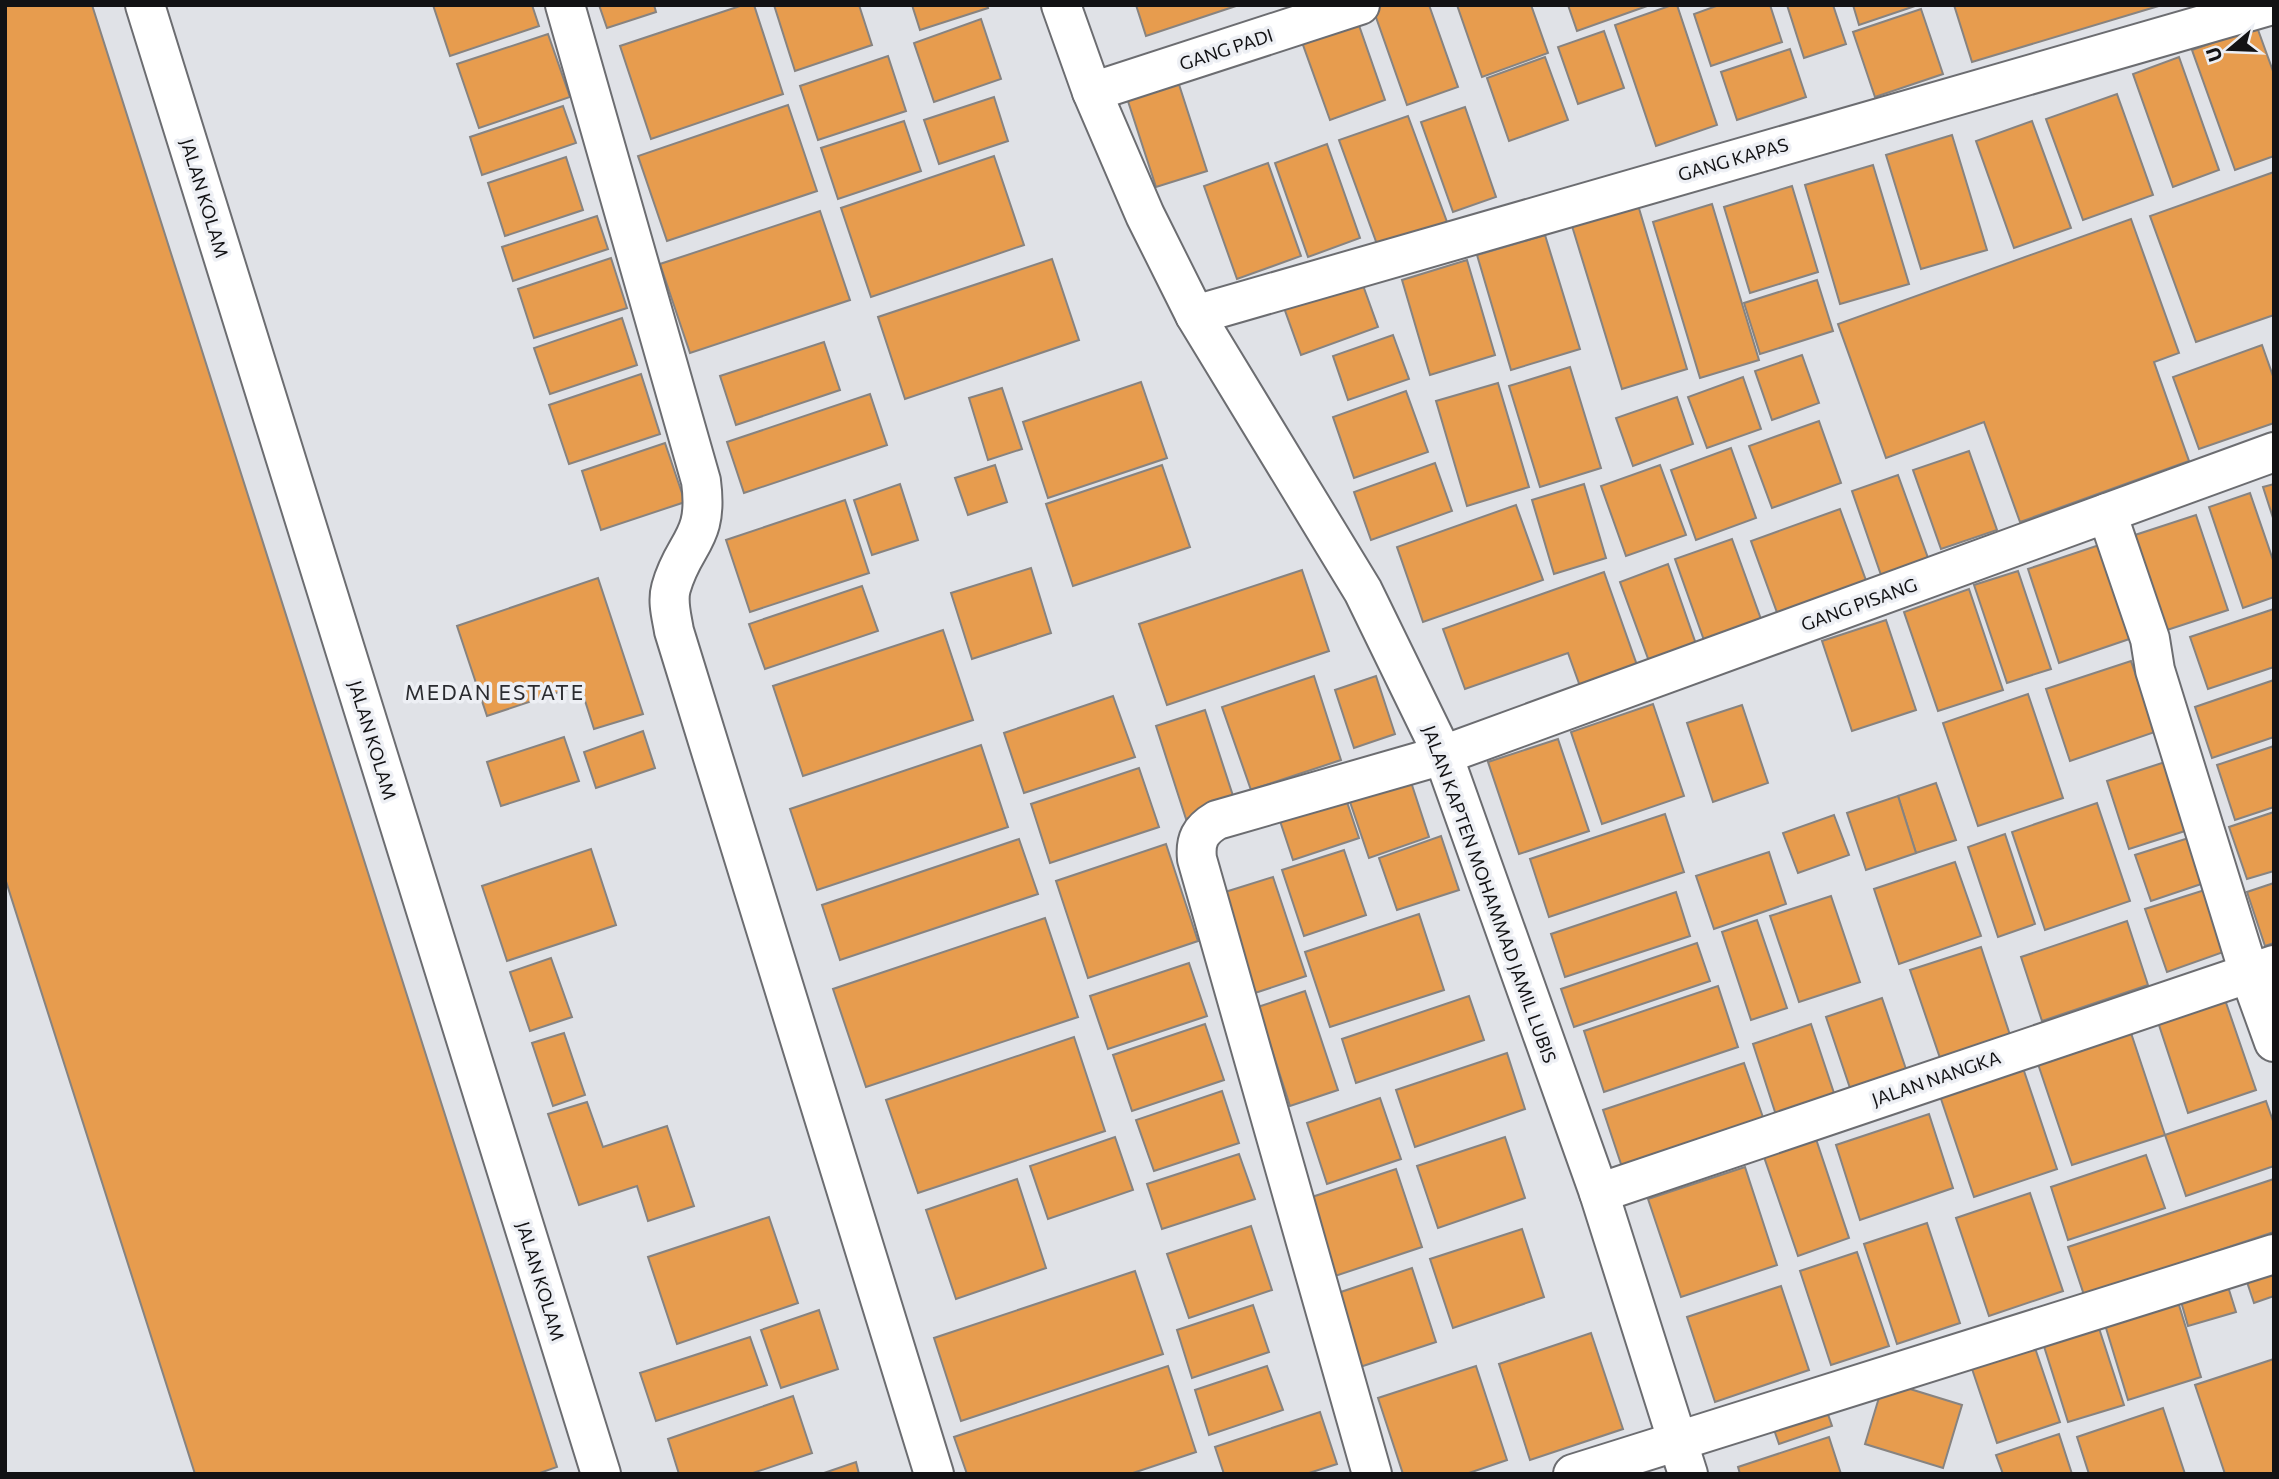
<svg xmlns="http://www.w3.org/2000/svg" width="2279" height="1479" viewBox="0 0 2279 1479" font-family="Commissioner,sans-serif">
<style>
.building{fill:#e79c4e;stroke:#878380;stroke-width:2}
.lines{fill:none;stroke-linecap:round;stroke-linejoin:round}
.minor-casing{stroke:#6c6d71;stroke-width:42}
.minor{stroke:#fff;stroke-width:38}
.labels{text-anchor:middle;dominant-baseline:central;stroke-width:7;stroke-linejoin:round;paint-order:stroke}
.street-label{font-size:18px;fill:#121214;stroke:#edeff4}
.quarter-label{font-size:21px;letter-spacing:2px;fill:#2a2b2f;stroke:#edeff4}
</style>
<rect width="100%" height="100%" fill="#e0e2e7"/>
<g class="building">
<polygon points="5,5 92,5 557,1467 537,1474 195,1474 5,878"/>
<polygon points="433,5 532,5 539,26 450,56"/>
<polygon points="599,5 654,5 656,12 607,28"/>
<polygon points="743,5 754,5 783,94 651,139 620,46"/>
<polygon points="774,5 859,5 872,45 795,71"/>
<polygon points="912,5 987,5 988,8 920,30"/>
<polygon points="1136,5 1239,5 1146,36"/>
<polygon points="1429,5 1458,87 1407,105 1372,6"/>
<polygon points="1457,5 1531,5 1548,53 1482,77"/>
<polygon points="1568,5 1650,5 1577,31"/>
<polygon points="1672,5 1677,5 1717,125 1656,146 1615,25"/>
<polygon points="1719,5 1770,5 1782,42 1711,66 1694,14"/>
<polygon points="1787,5 1833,5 1846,44 1804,58"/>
<polygon points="1853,5 1918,5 1859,25"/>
<polygon points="1954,5 2162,5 1972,62"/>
<polygon points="1921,9 1943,74 1875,97 1853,32"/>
<polygon points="1354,11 1385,100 1330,120 1298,31"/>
<polygon points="981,19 1001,79 934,102 914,43"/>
<polygon points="2257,27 2274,74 2274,156 2235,170 2192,50"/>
<polygon points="1604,31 1624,88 1578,104 1558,47"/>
<polygon points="548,34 570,97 479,128 457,64"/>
<polygon points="1790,49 1806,97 1737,120 1721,72"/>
<polygon points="888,56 906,111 818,140 800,86"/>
<polygon points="1545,57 1568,120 1509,141 1487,78"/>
<polygon points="2179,57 2219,170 2173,187 2133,74"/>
<polygon points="1174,69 1207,171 1156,187 1123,86"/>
<polygon points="2117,94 2153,195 2083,220 2046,119"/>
<polygon points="994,97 1008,141 939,164 924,120"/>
<polygon points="788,105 817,191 667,241 638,156"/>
<polygon points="563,106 576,143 482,175 470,137"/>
<polygon points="1465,107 1496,197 1453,212 1421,122"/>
<polygon points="1408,116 1447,222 1378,247 1339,140"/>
<polygon points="904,121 921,171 838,199 821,148"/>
<polygon points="2032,121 2071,228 2014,248 1976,141"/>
<polygon points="1952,135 1987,250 1921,269 1886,155"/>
<polygon points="1327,144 1360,238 1308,257 1275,163"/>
<polygon points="994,156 1024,245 871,297 841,208"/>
<polygon points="566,157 583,210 505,236 488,183"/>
<polygon points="1268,163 1301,256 1237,279 1204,186"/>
<polygon points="1873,165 1909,284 1840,304 1805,185"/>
<polygon points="2274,172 2274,315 2196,342 2150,216"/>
<polygon points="1792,186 1818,272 1750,293 1724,207"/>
<polygon points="1712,204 1759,360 1700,378 1653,222"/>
<polygon points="1638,205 1687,369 1622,389 1572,226"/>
<polygon points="820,211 850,300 690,353 660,264"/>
<polygon points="597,216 608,249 513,281 502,247"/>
<polygon points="2131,219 2179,353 2154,362 2189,461 2020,522 1984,422 1886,458 1838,324"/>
<polygon points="1545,235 1580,349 1511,370 1477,255"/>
<polygon points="611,258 627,308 534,338 518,289"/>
<polygon points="1052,259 1079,340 905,399 878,317"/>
<polygon points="1467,260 1495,355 1430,375 1402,280"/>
<polygon points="1360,277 1378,327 1301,355 1283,305"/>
<polygon points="1817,280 1833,331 1760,354 1744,303"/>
<polygon points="622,318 637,365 550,394 534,348"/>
<polygon points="1393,335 1409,379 1348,400 1333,356"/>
<polygon points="824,342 840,390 736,425 720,376"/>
<polygon points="2262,345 2274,379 2274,423 2199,449 2173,377"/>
<polygon points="1802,355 1819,403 1772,420 1755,371"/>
<polygon points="1570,367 1601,468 1540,487 1509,386"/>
<polygon points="641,374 660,434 569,464 549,405"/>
<polygon points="1743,377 1761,429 1707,448 1688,397"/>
<polygon points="1141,382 1167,458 1048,498 1023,422"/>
<polygon points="1498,383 1529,487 1467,506 1436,401"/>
<polygon points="1002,388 1022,449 988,460 969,398"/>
<polygon points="1406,391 1428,452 1354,478 1333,417"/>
<polygon points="870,394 887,445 744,493 727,442"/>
<polygon points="1677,397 1693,444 1633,466 1616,418"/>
<polygon points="1819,421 1841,483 1772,508 1749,446"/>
<polygon points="665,443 685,502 601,530 582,471"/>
<polygon points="1731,448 1756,518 1696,540 1671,470"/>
<polygon points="1969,451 1997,530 1941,549 1913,470"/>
<polygon points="1435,463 1452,511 1371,540 1354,492"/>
<polygon points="995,465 1007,502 968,515 955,478"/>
<polygon points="1162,465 1190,547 1073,586 1046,504"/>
<polygon points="1660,465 1686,535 1626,556 1601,486"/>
<polygon points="1898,475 1928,558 1881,575 1852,491"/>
<polygon points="900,484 918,540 872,555 854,500"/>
<polygon points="1584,484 1606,558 1554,574 1532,500"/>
<polygon points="2274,484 2274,521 2263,487"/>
<polygon points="2250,493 2274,563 2274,597 2243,608 2209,507"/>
<polygon points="845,500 869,573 750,612 726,540"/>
<polygon points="1516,505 1543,580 1423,622 1397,547"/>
<polygon points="1840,509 1868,586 1779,618 1751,541"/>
<polygon points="2196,515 2228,610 2164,631 2132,536"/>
<polygon points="1732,539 1762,622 1705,643 1675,559"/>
<polygon points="2114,540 2144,634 2059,663 2028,569"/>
<polygon points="1668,564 1697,647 1650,664 1620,582"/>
<polygon points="1031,568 1051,633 972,659 951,593"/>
<polygon points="1302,570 1329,651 1167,705 1139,624"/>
<polygon points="2018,571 2051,669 2007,683 1974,585"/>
<polygon points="1604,572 1638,668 1581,689 1568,653 1465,689 1443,629"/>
<polygon points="598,578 643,714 594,729 580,685 487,716 457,626"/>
<polygon points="862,586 878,631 765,669 749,624"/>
<polygon points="1969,589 2003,690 1938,711 1904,612"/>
<polygon points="2274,609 2274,667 2208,689 2190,637"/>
<polygon points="1886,620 1916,710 1852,731 1822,641"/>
<polygon points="943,630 973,720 803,776 773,686"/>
<polygon points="2131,661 2155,732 2070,761 2046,689"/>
<polygon points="1314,676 1341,760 1251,790 1222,707"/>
<polygon points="1376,676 1395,734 1354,748 1335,690"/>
<polygon points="2274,680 2274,737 2212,758 2195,707"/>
<polygon points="2028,694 2063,798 1978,826 1943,723"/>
<polygon points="1113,696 1135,757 1024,793 1004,733"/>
<polygon points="1653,704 1684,796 1602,824 1571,732"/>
<polygon points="1742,705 1768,783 1713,802 1687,723"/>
<polygon points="1205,710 1235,802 1186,819 1156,726"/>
<polygon points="643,731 655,768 596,788 584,752"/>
<polygon points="564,737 579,781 501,806 487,762"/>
<polygon points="1558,739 1589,831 1519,854 1488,762"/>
<polygon points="981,745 1008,827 817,890 790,809"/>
<polygon points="2274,746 2274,807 2235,820 2217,765"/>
<polygon points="2165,762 2188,830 2129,849 2107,781"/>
<polygon points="1139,768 1159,827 1050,863 1031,804"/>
<polygon points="1410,779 1429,837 1369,858 1349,799"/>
<polygon points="1936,783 1956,840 1916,853 1898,796"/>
<polygon points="1343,790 1359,838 1293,860 1277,812"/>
<polygon points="1898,796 1916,853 1866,870 1847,813"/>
<polygon points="2097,803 2130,901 2045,930 2012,832"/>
<polygon points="2274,812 2274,871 2247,879 2229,827"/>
<polygon points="1665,814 1684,872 1549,917 1530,859"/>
<polygon points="1834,815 1849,855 1798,873 1783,833"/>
<polygon points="2005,834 2035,924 1998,937 1968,847"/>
<polygon points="2198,835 2213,880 2151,901 2135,855"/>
<polygon points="1441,836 1459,890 1397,910 1379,858"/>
<polygon points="1019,839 1038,894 840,960 822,905"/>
<polygon points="1166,844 1198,941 1088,978 1056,881"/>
<polygon points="591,849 616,925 507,961 482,886"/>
<polygon points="1344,850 1366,915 1304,936 1282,870"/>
<polygon points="1769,852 1786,904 1714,929 1696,876"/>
<polygon points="1955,862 1981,936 1899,964 1874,889"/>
<polygon points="1273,877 1306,976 1255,993 1222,893"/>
<polygon points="2274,883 2274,943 2265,946 2247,892"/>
<polygon points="2211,888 2232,949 2167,972 2145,909"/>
<polygon points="1676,892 1690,936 1565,977 1551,934"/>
<polygon points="1831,896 1860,982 1799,1002 1770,916"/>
<polygon points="1419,914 1444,990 1330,1027 1305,952"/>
<polygon points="1045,918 1078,1017 866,1087 833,989"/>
<polygon points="1757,920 1787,1008 1751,1020 1722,932"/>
<polygon points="2127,921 2148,985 2042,1021 2021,957"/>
<polygon points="1697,943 1710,981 1574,1027 1561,989"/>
<polygon points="1981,947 2010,1035 1940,1058 1910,970"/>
<polygon points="551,958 572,1017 530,1031 510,972"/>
<polygon points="1189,963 1207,1016 1108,1049 1090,996"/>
<polygon points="1718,986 1738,1047 1604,1092 1584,1031"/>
<polygon points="1305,991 1338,1090 1290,1106 1258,1007"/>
<polygon points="2222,991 2256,1090 2188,1113 2155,1013"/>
<polygon points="1469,996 1484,1040 1356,1083 1342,1039"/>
<polygon points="1882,998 1908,1075 1852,1094 1826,1017"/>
<polygon points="1205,1024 1224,1080 1132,1111 1113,1055"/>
<polygon points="1811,1024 1835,1096 1776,1115 1753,1044"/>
<polygon points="564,1033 585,1095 553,1106 532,1043"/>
<polygon points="2131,1033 2165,1135 2072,1165 2038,1064"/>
<polygon points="1074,1037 1105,1131 918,1193 886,1100"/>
<polygon points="1507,1053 1525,1109 1415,1147 1396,1090"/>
<polygon points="1744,1063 1765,1123 1623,1170 1603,1110"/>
<polygon points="2023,1068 2057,1169 1974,1197 1940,1096"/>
<polygon points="1222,1091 1239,1143 1154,1171 1136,1120"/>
<polygon points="1380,1098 1401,1159 1327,1184 1307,1123"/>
<polygon points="2266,1101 2274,1124 2274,1166 2186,1196 2165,1135"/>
<polygon points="587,1102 603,1147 667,1126 694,1206 648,1221 637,1186 579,1205 548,1114"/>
<polygon points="1929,1114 1953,1188 1860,1220 1836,1145"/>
<polygon points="1815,1136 1849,1238 1798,1256 1763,1154"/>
<polygon points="1115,1137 1133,1190 1048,1219 1030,1166"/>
<polygon points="1505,1137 1525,1198 1438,1228 1417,1166"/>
<polygon points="1239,1154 1255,1199 1162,1229 1147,1184"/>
<polygon points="2146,1155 2165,1208 2068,1240 2051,1187"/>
<polygon points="1745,1167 1777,1265 1681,1297 1648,1199"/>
<polygon points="1396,1169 1422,1247 1329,1278 1303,1200"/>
<polygon points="1017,1179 1046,1268 956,1299 926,1210"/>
<polygon points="2274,1179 2274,1232 2084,1295 2068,1247"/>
<polygon points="2030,1193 2063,1291 1989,1316 1956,1218"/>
<polygon points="769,1217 798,1303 677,1344 648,1257"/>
<polygon points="1927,1223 1960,1323 1897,1344 1864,1244"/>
<polygon points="1251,1226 1272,1290 1189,1318 1167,1254"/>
<polygon points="1522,1229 1544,1297 1453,1328 1430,1259"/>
<polygon points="1857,1252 1889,1346 1831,1365 1800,1271"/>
<polygon points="2274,1260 2274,1296 2254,1303 2243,1270"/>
<polygon points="1412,1268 1436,1342 1360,1367 1335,1294"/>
<polygon points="1135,1271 1163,1354 961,1421 934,1338"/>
<polygon points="2225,1277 2236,1312 2188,1326 2178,1291"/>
<polygon points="1781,1286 1809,1370 1715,1402 1687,1317"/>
<polygon points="2175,1292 2201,1377 2128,1400 2102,1315"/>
<polygon points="1253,1305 1269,1352 1192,1378 1177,1330"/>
<polygon points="819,1310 838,1369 781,1388 761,1330"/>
<polygon points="2096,1319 2124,1405 2068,1422 2041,1337"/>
<polygon points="1591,1333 1623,1429 1530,1460 1499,1364"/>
<polygon points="750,1337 767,1385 656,1421 640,1373"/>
<polygon points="2034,1345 2060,1422 1997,1443 1971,1366"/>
<polygon points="2274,1359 2274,1474 2225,1474 2195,1385"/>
<polygon points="1168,1366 1196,1452 1130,1474 967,1474 954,1437"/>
<polygon points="1267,1366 1283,1410 1209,1435 1195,1390"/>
<polygon points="1476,1366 1507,1460 1466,1474 1403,1474 1378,1398"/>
<polygon points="1884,1381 1962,1405 1943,1468 1865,1444"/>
<polygon points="793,1396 812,1453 750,1474 679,1474 668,1439"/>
<polygon points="1823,1400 1832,1426 1779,1444 1770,1418"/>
<polygon points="2163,1408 2185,1474 2089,1474 2077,1437"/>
<polygon points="1320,1412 1337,1464 1306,1474 1224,1474 1215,1447"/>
<polygon points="2059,1434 2072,1474 2003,1474 1996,1455"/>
<polygon points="1829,1437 1841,1474 1740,1474 1738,1467"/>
<polygon points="856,1462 859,1474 821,1474"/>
</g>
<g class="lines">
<g class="minor-casing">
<g id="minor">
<polyline points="145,5 601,1474"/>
<path d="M565,5L701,481C709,541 684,541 671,588C667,602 672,618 674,631L934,1474"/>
<polyline points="1061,5 1092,92 1145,215 1195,315 1363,591 1443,755 1599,1193 1688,1474"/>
<polyline points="1092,92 1360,5"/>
<polyline points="1195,315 2272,5"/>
<polyline points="2107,513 2150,639 2155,670 2249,973 2274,1042"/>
<polyline points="1599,1193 2274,965"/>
<path d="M1372,1474L1197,859C1195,840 1200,830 1217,820L1443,755L2274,452"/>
<polyline points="1573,1474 2274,1254"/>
</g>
</g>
<use href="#minor" class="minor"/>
</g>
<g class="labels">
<g class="street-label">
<text transform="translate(1226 49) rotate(-18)">GANG PADI</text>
<text transform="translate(1733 159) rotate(-16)">GANG KAPAS</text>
<text transform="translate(205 198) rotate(73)">JALAN KOLAM</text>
<text transform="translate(1859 604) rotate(-20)">GANG PISANG</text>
<text transform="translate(373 740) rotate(73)">JALAN KOLAM</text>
<text transform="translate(1490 894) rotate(70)">JALAN KAPTEN MOHAMMAD JAMIL LUBIS</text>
<text transform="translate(1936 1078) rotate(-19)">JALAN NANGKA</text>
<text transform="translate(541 1281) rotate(73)">JALAN KOLAM</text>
</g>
<g class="quarter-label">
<text x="495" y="691">MEDAN ESTATE</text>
</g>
</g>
<rect width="2279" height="1479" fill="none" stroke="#121214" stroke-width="14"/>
<g transform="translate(2230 49) rotate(251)" stroke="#edeff4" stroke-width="5" paint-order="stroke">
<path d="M0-5L12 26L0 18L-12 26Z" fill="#121214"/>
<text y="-10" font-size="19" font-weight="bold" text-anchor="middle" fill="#121214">U</text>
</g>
</svg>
